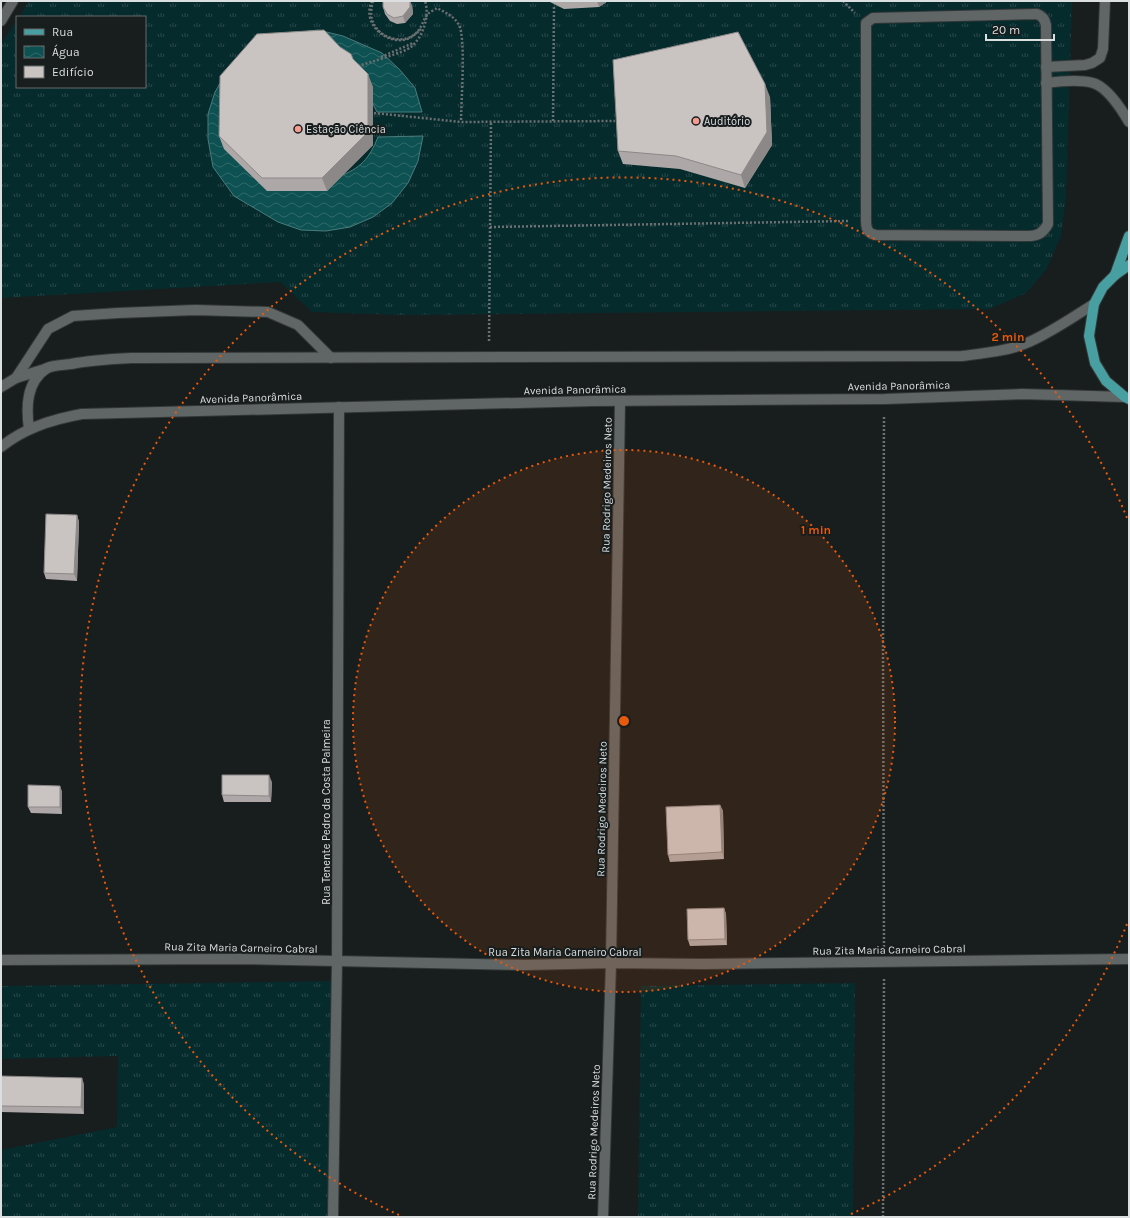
<svg xmlns="http://www.w3.org/2000/svg" width="1130" height="1218" viewBox="0 0 1130 1218" font-family="Karla,sans-serif">
<style>
.grass{fill:url(#grass-tufts)}
.water{fill:url(#water-waves);stroke:#4b7c7d}
.lines{fill:none;stroke-linecap:round;stroke-linejoin:round}
.service-casing{stroke:#343737;stroke-width:12}
.pedestrian-casing{stroke:#343737;stroke-width:12}
.minor-casing{stroke:#343737;stroke-width:12}
.tertiary-casing{stroke:#343737;stroke-width:12}
.primary-casing{stroke:#343737;stroke-width:12}
.path{stroke:#6c7071;stroke-width:2.5;stroke-dasharray:2 2;stroke-linecap:butt}
.service{stroke:#606666;stroke-width:10}
.pedestrian{stroke:#606666;stroke-width:10}
.minor{stroke:#606666;stroke-width:10}
.tertiary{stroke:#606666;stroke-width:10}
.primary{stroke:#489fa2;stroke-width:10}
.path-bridge{stroke:#6c7071;stroke-width:2.5;stroke-dasharray:2 2;stroke-linecap:butt}
.wall{fill:#ada8a7}
.shaded-wall{fill:#8d8888}
.building{fill:#c9c3c2;stroke:#8d8888}
.ring{fill:none;stroke:#e8590c;stroke-width:2;stroke-dasharray:2 4}
.poi-dot{fill:#f59c92;stroke:#181d1d;stroke-width:1.5}
.labels{text-anchor:middle;dominant-baseline:central;stroke-width:4;stroke-linejoin:round;paint-order:stroke}
.poi-label{font-size:11px;fill:#dcdfe0;stroke:#181d1d;text-anchor:start}
.street-label{font-size:11px;fill:#dcdfe0;stroke:#181d1d}
.centre{fill:#e8590c;stroke:#181d1d;stroke-width:2}
.ring-label{font-size:12px;text-anchor:middle;font-weight:bold;fill:#e8590c;stroke:#181d1d;stroke-width:4;stroke-linejoin:round;paint-order:stroke}
</style>
<defs>
<pattern id="grass-tufts" width="24" height="20" patternUnits="userSpaceOnUse"><rect width="24" height="20" fill="#062b2d"/><path d="M3 7l-1-3M5 7V3M7 7l1-3M15 17l-1-3M17 17v-4M19 17l1-3" fill="none" stroke="#2a494b"/></pattern>
<pattern id="water-waves" width="16" height="10" patternUnits="userSpaceOnUse"><rect width="16" height="10" fill="#0d5153"/><path d="M0 5q4-4 8 0t8 0" fill="none" stroke="#306a6b"/></pattern>
</defs>
<rect width="100%" height="100%" fill="#181d1d"/>
<g class="grass">
<polygon points="29,1 1072,1 1066,198 1061,236 1046,270 1026,293 990,309 400,315 312,312 280,282 1,298 1,44 17,20 17,87 145,87 145,17 19,17"/>
<polygon points="333,981 330,1217 1,1217 1,1150 117,1127 118,1056 1,1059 1,986"/>
<polygon points="855,983 853,1217 638,1217 641,986"/>
</g>
<path class="water" d="M318,30L343,36L382,53L400,70L415,88L422,112H377L371,100L338,177C361,168 369,159 378,137L423,136L418,161L408,183L392,203L373,217L350,227L326,231L301,230L278,222L234,196L213,167L208,139V114L215,92L231,65L293,33Z"/>
<g class="lines">
<g class="service-casing">
<g id="service">
<path d="M1037,14C1043,16 1045,20 1046,25L1048,224C1043,233 1038,236 1028,236L876,235C868,234 866,229 866,221V23L873,18Z"/>
<polyline points="1046,67 1085,65 1092,63 1100,58 1103,49 1105,1"/>
<path d="M1046,83C1061,81 1079,79 1093,83C1107,87 1122,110 1129,122"/>
<polyline points="16,378 48,329 73,316 118,313 195,310 268,312 298,325 331,358"/>
</g>
</g>
<g class="pedestrian-casing">
<g id="pedestrian">
<polyline points="1,21 13,1"/>
<polyline points="1,387 16,378 48,368"/>
</g>
</g>
<g class="minor-casing">
<g id="minor">
<polyline points="1,960 239,959 525,965 611,963 702,964 1129,959"/>
<polyline points="333,1217 337,961 339,407"/>
<polyline points="603,1217 611,963 620,401"/>
</g>
</g>
<g class="tertiary-casing">
<g id="tertiary">
<path d="M29,429C26,407 26,382 47,368C53,365 64,365 71,364C91,360 111,359 132,358L962,356C985,353 1009,351 1029,342C1052,332 1073,317 1094,304"/>
<path d="M1,447C24,428 53,419 82,414L593,401L885,399L1022,394L1125,397"/>
</g>
</g>
<g class="primary-casing">
<g id="primary">
<polyline points="1129,265 1115,275 1103,287 1094,304 1089,336 1095,363 1106,381 1125,397 1129,399"/>
<polyline points="1115,275 1129,236"/>
</g>
</g>
<g class="path">
<path d="M373,1C370,12 370,21 378,30C387,40 405,43 415,34C422,29 423,18 429,13C431,11 435,10 437,8C446,13 454,16 459,25C466,38 461,104 461,122"/>
<polyline points="843,1 855,13"/>
<polyline points="374,113 461,122 615,121"/>
<polyline points="553,121 554,7"/>
<polyline points="490,227 849,221"/>
<polyline points="489,341 491,121"/>
<polyline points="884,947 883,649 884,416"/>
<polyline points="883,1217 884,978"/>
</g>
<use href="#service" class="service"/>
<use href="#pedestrian" class="pedestrian"/>
<use href="#minor" class="minor"/>
<use href="#tertiary" class="tertiary"/>
<use href="#primary" class="primary"/>
<g class="path-bridge">
<path d="M372,1C362,21 382,42 403,40C410,39 416,34 421,29"/>
<polyline points="381,57 413,43"/>
<path d="M358,66C368,63 405,52 411,47C423,37 430,16 425,1"/>
</g>
</g>
<g class="wall">
<polygon points="548,1 608,1 599,7 564,9"/>
<polygon points="412,5 413,14 405,23 397,24 390,21 385,14 383,7"/>
<polygon points="353,59 373,87 373,145 327,191 267,191 224,149 219,136"/>
<polygon points="770,97 772,145 745,188 680,169 623,164 618,151"/>
<polygon points="77,515 79,522 77,581 46,579 44,573"/>
<polygon points="272,782 271,802 224,802 222,795"/>
<polygon points="60,786 62,792 62,814 31,813 28,807"/>
<polygon points="720,805 723,811 724,859 670,862 668,855"/>
<polygon points="724,908 726,914 727,945 690,946 688,940"/>
<polygon points="1,1076 84,1084 84,1114 1,1112"/>
</g>
<g class="shaded-wall">
<polygon points="410,1 412,5 413,14 405,23 403,16"/>
<polygon points="597,1 608,1 599,7"/>
<polygon points="368,74 373,87 373,145 327,191 322,178"/>
<polygon points="765,84 770,97 772,145 745,188 741,175"/>
<polygon points="77,515 79,522 77,581 74,574"/>
<polygon points="269,775 272,782 271,802 269,796"/>
<polygon points="60,786 62,792 62,814 60,807"/>
<polygon points="720,805 723,811 724,859 722,852"/>
<polygon points="724,908 726,914 727,945 725,939"/>
<polygon points="82,1078 84,1084 84,1114 81,1107"/>
</g>
<g class="building">
<polygon points="383,1 410,1 410,7 403,16 394,18 387,14 383,7"/>
<polygon points="324,30 340,47 351,54 353,59 368,74 368,132 322,178 262,178 219,136 220,76 257,34"/>
<polygon points="738,32 765,84 767,132 741,175 676,156 618,151 613,60"/>
<polygon points="46,514 77,515 74,574 44,573"/>
<polygon points="222,775 269,775 269,796 222,795"/>
<polygon points="28,785 60,786 60,807 28,807"/>
<polygon points="720,805 722,852 668,855 666,807"/>
<polygon points="724,908 725,939 688,940 687,909"/>
<polygon points="1,1076 82,1078 81,1107 1,1106"/>
</g>
<circle cx="624" cy="721" r="271" fill="#e8590c" fill-opacity=".12"/>
<g class="ring">
<circle cx="624" cy="721" r="271"/>
<path d="M1127 924A543 543 0 0 1 849 1215M399 1215A543 543 0 1 1 1127 518"/>
</g>
<g class="poi-dot">
<circle cx="696" cy="121" r="4"/>
<circle cx="298" cy="129" r="4"/>
</g>
<g class="labels">
<g class="poi-label">
<text x="704" y="121">Auditório</text>
<text x="306" y="129">Estação Ciência</text>
</g>
<g class="street-label">
<text transform="translate(899 386) rotate(-1)">Avenida Panorâmica</text>
<text transform="translate(575 390) rotate(-1)">Avenida Panorâmica</text>
<text transform="translate(251 398) rotate(-2)">Avenida Panorâmica</text>
<text transform="translate(607 485) rotate(-89)">Rua Rodrigo Medeiros Neto</text>
<text transform="translate(602 809) rotate(-89)">Rua Rodrigo Medeiros Neto</text>
<text transform="translate(326 812) rotate(-90)">Rua Tenente Pedro da Costa Palmeira</text>
<text transform="translate(241 948) rotate(1)">Rua Zita Maria Carneiro Cabral</text>
<text transform="translate(889 950) rotate(-1)">Rua Zita Maria Carneiro Cabral</text>
<text x="565" y="952">Rua Zita Maria Carneiro Cabral</text>
<text transform="translate(594 1132) rotate(-88)">Rua Rodrigo Medeiros Neto</text>
</g>
</g>
<circle cx="624" cy="721" r="6" class="centre"/>
<g class="ring-label">
<text x="1008" y="341">2 min</text>
<text x="816" y="534">1 min</text>
</g>
<rect width="1130" height="1218" fill="none" stroke="#dcdfe0" stroke-width="4"/>
<rect x="16" y="16" width="130" height="72" fill="#181d1d" stroke="#666b6b"/>
<rect x="24" y="29" width="20" height="6" fill="#489fa2" stroke="#666b6b"/>
<text x="52" y="36" font-size="12" fill="#dcdfe0">Rua</text>
<rect x="24" y="46" width="20" height="12" fill="url(#water-waves)" stroke="#666b6b"/>
<text x="52" y="56" font-size="12" fill="#dcdfe0">Água</text>
<rect x="24" y="66" width="20" height="12" fill="#c9c3c2" stroke="#666b6b"/>
<text x="52" y="76" font-size="12" fill="#dcdfe0">Edifício</text>
<path d="M986 34v6h68v-6" fill="none" stroke="#dcdfe0" stroke-width="2"/>
<text x="992" y="34" font-size="12" fill="#dcdfe0" stroke="#181d1d" stroke-width="3" paint-order="stroke">20 m</text>
</svg>
